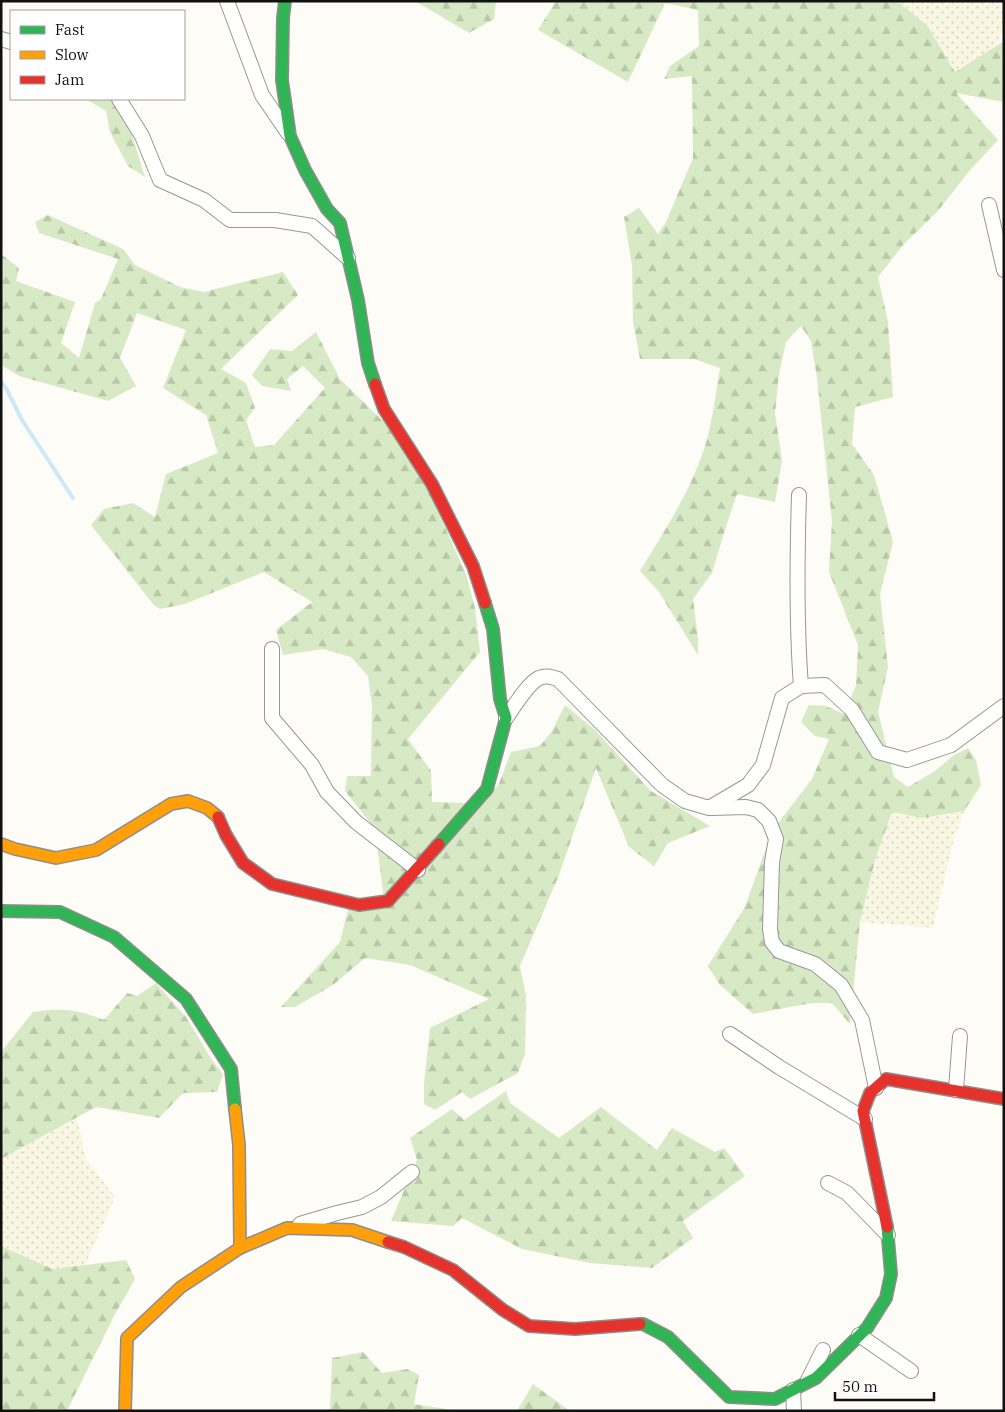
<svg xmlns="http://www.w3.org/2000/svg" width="1005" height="1412" viewBox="0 0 1005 1412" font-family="'IBM Plex Serif',serif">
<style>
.farmland{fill:url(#farmland-dots)}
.forest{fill:url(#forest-firs)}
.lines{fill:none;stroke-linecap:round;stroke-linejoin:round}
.stream{stroke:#cde8f7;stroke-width:4}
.street-casing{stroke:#979795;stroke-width:16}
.fast-casing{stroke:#8e8d8b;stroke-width:14}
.slow-casing{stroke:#8e8d8b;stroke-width:14}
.jam-casing{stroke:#8e8d8b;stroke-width:14}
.street{stroke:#fffffe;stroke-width:14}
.fast{stroke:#30b455;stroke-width:11}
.slow{stroke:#ff9f0a;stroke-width:11}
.jam{stroke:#e5322d;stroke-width:11}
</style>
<defs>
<pattern id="farmland-dots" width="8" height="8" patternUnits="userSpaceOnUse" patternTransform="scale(1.25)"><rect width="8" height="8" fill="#f9f7e4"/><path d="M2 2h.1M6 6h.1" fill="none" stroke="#d4d3c3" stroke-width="1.8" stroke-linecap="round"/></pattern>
<pattern id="forest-firs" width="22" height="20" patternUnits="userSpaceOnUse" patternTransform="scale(1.25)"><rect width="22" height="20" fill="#d8eac5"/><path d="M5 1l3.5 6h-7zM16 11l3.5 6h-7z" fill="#b8c8a8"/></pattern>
</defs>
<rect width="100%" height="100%" fill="#fdfcf7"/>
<g class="farmland">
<polygon points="897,1 1004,1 1004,25 997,45 955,73 927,25"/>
<polygon points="964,811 953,842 933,928 860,922 875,860 892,812 922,818"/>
<polygon points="77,1118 86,1159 115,1197 85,1266 53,1269 1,1246 1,1159"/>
</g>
<g class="forest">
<polygon points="415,1 496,1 494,19 469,33"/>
<path d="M556,1H897L927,25L955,72L1004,41V102L956,93L998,140L971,169L937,212L904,244L878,277L888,322L893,397L855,407L852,444L874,475L893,542L880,594L888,667L878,712L894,777L908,787L935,771L954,755L968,748L976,760L981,785L964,811L922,818L892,812L875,860L860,922L850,1024L832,1003H812L753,1014L720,985L708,966L745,907L772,831L812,779L829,739L815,736L801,722L809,705L826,706L844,714L856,685L858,645L829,572L832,521L817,378L811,341L801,326L786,342L779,374L775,413L782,461L775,502L737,494L723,536L712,573L693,599L698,639V655L659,592L640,571C662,535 688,495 702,455C712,428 715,397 720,368L694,359H640L633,322L632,265L624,217L639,208L658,234L666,222L693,158L692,76L664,79L670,66L699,46L698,10L665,3L628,82L538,30Z"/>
<polygon points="86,99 116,99 114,101 131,132 145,177 128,166 110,132 106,111"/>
<polygon points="48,215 123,249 135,265 180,287 204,292 283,272 298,295 221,369 246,383 255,408 246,420 255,447 274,445 325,388 303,366 287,379 291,391 262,386 252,375 270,349 292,351 316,332 340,379 386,424 427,487 466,574 475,608 480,652 408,739 431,771 432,802 465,803 498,786 511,752 540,746 552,731 565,705 595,730 651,791 710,826 668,843 654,866 629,847 596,768 559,875 520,966 526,996 525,1054 518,1073 470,1099 462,1092 435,1110 424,1104 424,1083 430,1028 489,999 410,965 365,958 333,985 295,1007 281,1007 340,942 348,909 385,908 375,829 345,791 347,776 371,776 372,705 368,676 351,657 323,649 283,655 276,630 312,602 264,572 185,604 160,609 153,604 91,525 104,509 133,503 155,517 166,474 218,453 206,415 163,388 186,330 137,313 120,358 136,386 108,401 19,376 1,365 1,254 19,268 16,281 75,302 61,343 79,358 95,303 101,299 118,259 39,233 35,222"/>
<path d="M156,983L186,1017L212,1060L223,1074L217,1092L183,1093L159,1118L96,1107L1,1159V1052L33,1012C62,1008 76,1009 104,1020L127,993L137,996Z"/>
<polygon points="506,1091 510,1103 559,1138 601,1107 657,1150 672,1128 715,1152 724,1148 745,1176 683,1221 693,1238 652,1268 590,1263 522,1249 462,1218 453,1226 391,1221 417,1160 410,1138 452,1109 464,1120"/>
<polygon points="1,1246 53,1269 126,1260 135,1279 114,1316 67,1411 1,1411"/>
<path d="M363,1352L382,1373L408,1369L419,1375L414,1404C423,1406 446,1408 452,1411H330L332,1358Z"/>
<polygon points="533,1384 570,1411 517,1411"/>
</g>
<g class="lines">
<polyline class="stream" points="1,382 6,388 22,420 73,498"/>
<g class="street-casing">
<g id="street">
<polyline points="227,1 262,95 288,133"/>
<polyline points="1,39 11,42"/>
<polyline points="119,99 142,136 160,180 204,200 230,220 275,220 312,226 348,258"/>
<polyline points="989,205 1004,270"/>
<path d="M799,495C797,559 796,622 801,686"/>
<polyline points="272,649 272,718 312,765 327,792 356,822 418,870"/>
<path d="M506,718C514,707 527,684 539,678C546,675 551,677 558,679L662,785L685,801L709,808L748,785L763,765L782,698L801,686L825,685L852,710L878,752L907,760L951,745L1004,706"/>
<polyline points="711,808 746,807 758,810 769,821 776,839 772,862 770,929 772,942 779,951 815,964 841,985 862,1020 876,1088"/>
<polyline points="730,1034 779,1067 865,1119"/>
<polyline points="956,1090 960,1036"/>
<polyline points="828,1183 847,1193 888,1235"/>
<polyline points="300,1224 337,1213 362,1207 381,1197 412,1172"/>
<polyline points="859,1335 911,1371"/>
<polyline points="808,1380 823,1350"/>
<polyline points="793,1390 794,1411"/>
</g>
</g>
<g class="fast-casing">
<g id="fast">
<polyline points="285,1 283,18 282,80 290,136 305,170 327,209 340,223 358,300 368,363 375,384"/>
<polyline points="439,844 487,789 506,718 500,699 493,629 485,603"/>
<polyline points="1,911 60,912 114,937 186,999 231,1069 235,1109"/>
<polyline points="640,1324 643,1324 668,1337 729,1397 775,1399 816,1378 867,1328 886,1298 891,1274 887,1227"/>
</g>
</g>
<g class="slow-casing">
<g id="slow">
<polyline points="1,844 15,849 56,858 96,850 171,804 188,801 207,808 218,817"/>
<polyline points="235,1109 239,1145 240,1248"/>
<polyline points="125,1411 127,1338 181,1287 240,1248 287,1228 352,1230 388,1242"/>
</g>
</g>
<g class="jam-casing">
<g id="jam">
<polyline points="375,384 384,409 432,484 473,566 485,603"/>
<polyline points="218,817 226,835 243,863 272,884 359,905 388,901 439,844"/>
<polyline points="887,1227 863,1111 870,1093 886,1079 1004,1099"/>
<polyline points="388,1242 404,1247 453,1270 503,1310 529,1326 575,1329 640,1324"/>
</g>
</g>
<use href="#street" class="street"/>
<use href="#fast" class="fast"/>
<use href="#slow" class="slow"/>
<use href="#jam" class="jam"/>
</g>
<rect width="1005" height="1412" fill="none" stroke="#111111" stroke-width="5"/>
<rect x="10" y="10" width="175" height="90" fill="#ffffff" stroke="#a0a0a0"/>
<rect x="20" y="26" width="25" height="8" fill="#30b455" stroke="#a0a0a0"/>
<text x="55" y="35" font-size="15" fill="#111111">Fast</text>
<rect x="20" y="51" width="25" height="8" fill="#ff9f0a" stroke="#a0a0a0"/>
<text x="55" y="60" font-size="15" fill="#111111">Slow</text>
<rect x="20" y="76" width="25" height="8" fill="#e5322d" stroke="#a0a0a0"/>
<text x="55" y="85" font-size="15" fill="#111111">Jam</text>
<path d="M835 1392v8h99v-8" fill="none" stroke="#111111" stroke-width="2.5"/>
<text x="842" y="1392" font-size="15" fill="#111111" stroke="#ffffff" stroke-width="4" paint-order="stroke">50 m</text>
</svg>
